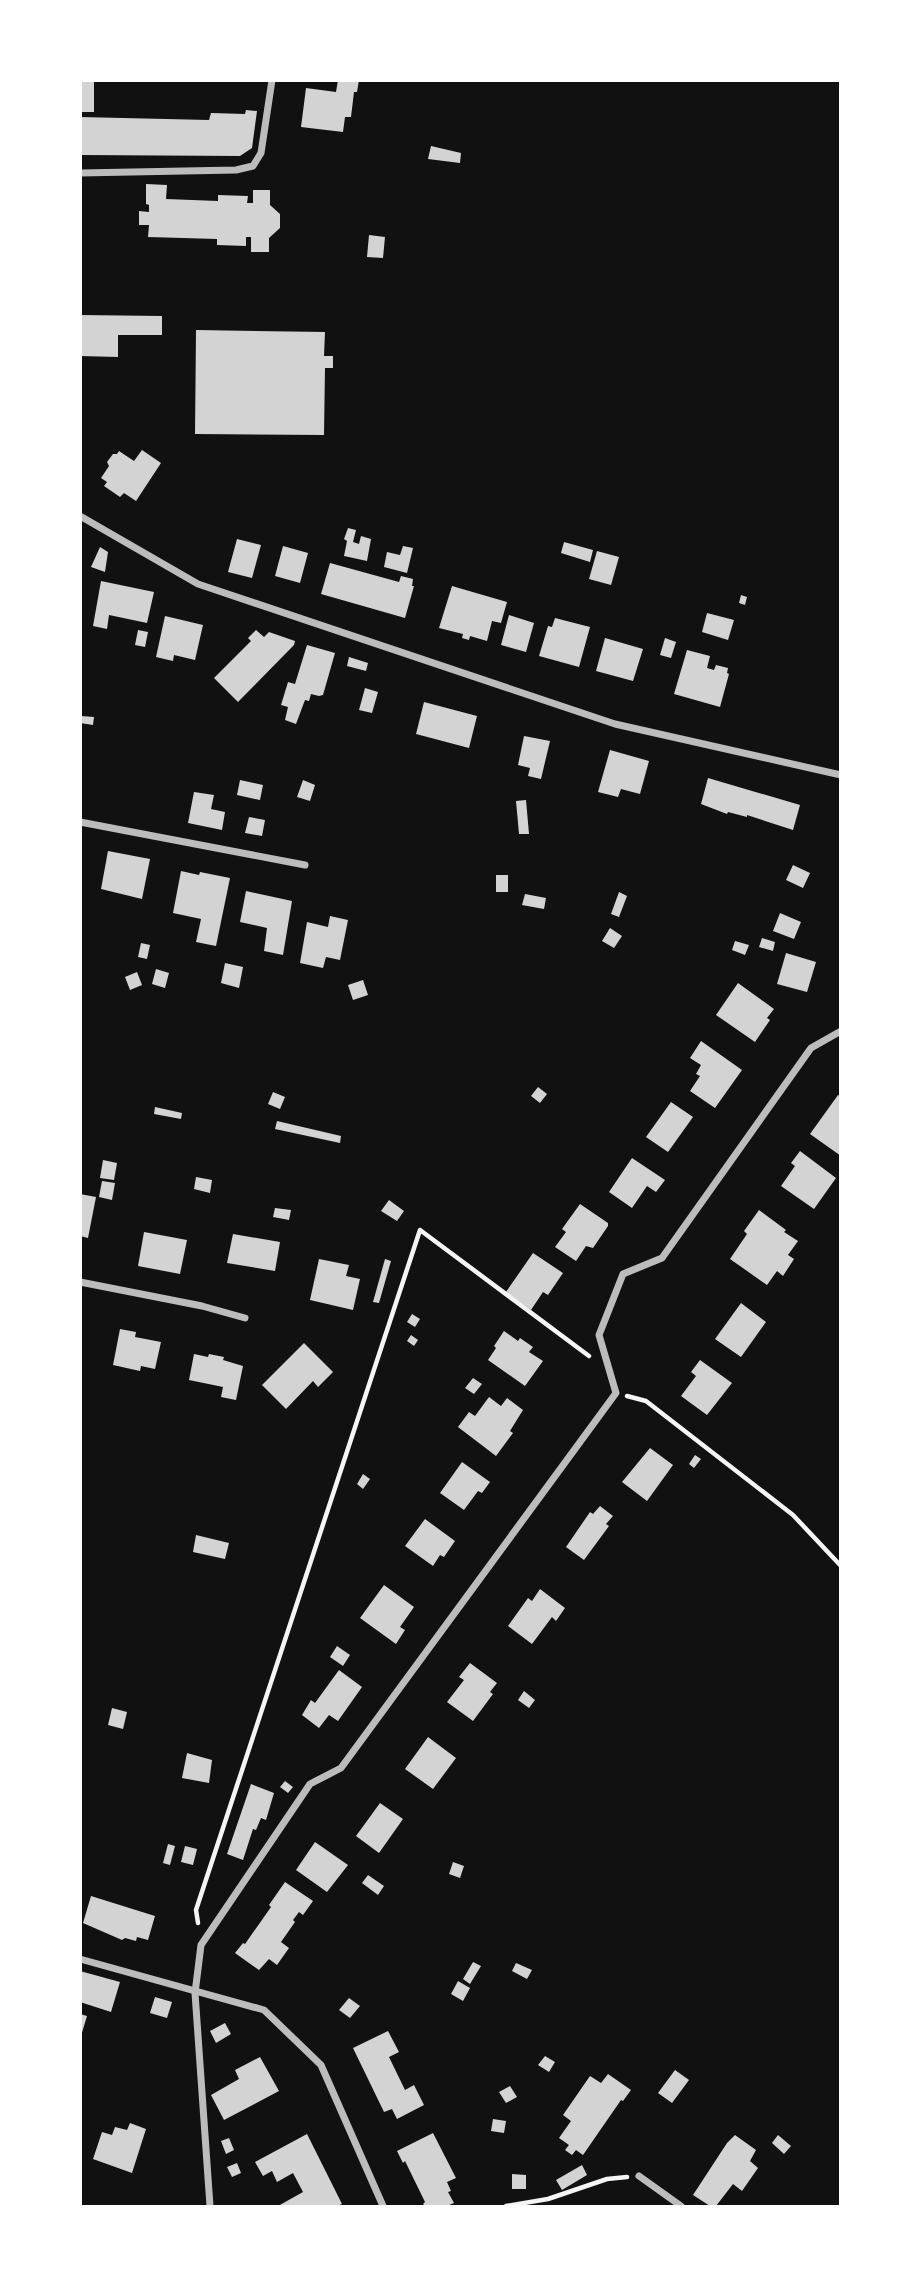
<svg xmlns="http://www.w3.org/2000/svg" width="921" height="2287" viewBox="0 0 921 2287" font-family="'Alegreya Sans',sans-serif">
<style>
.building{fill:#d3d3d3}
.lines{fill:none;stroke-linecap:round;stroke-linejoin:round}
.path{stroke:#f5f5f5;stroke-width:4.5}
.minor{stroke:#bcbcbc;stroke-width:7}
</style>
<rect width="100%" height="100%" fill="#111"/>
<g class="building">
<rect x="80" y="80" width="14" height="32"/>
<polygon points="338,80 359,80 357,92 354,92 351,117 345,117 343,132 301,127 306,88 336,92"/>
<polygon points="246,110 257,111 252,148 240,156 80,155 80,117 209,120 211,113 245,114"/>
<polygon points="431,146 461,153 460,163 428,159"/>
<polygon points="146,184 167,185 166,199 218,201 218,195 248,196 247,203 253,203 253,190 270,190 270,205 280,214 280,228 269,238 269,252 251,252 251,237 246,237 246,246 217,245 217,239 148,237 149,225 139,225 139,211 149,212 149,205 146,204"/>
<polygon points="369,235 385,237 383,258 367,257"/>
<polygon points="80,315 162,316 162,335 118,335 118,357 80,356"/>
<polygon points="196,330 325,332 324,356 333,356 333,368 325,368 324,435 195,434"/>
<polygon points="142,450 161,463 136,501 124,493 120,497 104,486 107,482 101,478 109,466 107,462 113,454 117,454 119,451 134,461"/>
<polygon points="348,528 356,530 353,542 359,544 361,536 371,539 367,561 344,556 347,541 344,539"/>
<polygon points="237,539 261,545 252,578 228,572"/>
<polygon points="564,542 593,550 590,562 561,553"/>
<polygon points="283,546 308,553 300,583 275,576"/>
<polygon points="403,546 413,548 407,573 384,567 387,552 400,555"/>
<polygon points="100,547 108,552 105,572 91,567"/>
<polygon points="597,551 619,557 611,585 589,579"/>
<polygon points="330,563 399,582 401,576 413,579 412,586 414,586 405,618 321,594"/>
<polygon points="101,581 154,592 147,623 109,615 107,629 93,626"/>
<polygon points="452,586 507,602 501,623 492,621 487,641 470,636 469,640 462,638 463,634 439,628"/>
<polygon points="741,595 747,597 745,605 739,603"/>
<polygon points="707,613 734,620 728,640 702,632"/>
<polygon points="509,615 534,623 526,652 501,645"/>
<polygon points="165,616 203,625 195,660 174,655 173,661 156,657"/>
<polygon points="555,618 590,627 579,667 539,656 548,626 552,627"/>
<polygon points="138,630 148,632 145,647 135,645"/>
<polygon points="256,630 264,637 269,632 295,641 294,645 238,702 214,678 251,641 248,638"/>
<polygon points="605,638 643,649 633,681 596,671"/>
<polygon points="665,638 676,642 671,658 660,655"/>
<polygon points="307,645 335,653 323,695 319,696 311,694 309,701 305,700 296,724 285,720 288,707 281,705 288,682 295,684"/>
<polygon points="687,650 710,656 707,668 714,670 716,665 728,668 727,673 729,674 720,707 674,694"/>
<polygon points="349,657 368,663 366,671 347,666"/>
<polygon points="365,688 378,692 372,713 359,710"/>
<polygon points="424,702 477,716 469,748 416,734"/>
<polygon points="81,716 94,717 93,725 80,723"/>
<polygon points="524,736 550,741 541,779 528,776 530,768 518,765"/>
<polygon points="610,750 649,761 640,794 621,789 618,797 598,792"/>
<polygon points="708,778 800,805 793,830 747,815 747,817 728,812 727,814 701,804"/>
<polygon points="240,780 263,785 260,800 237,795"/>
<polygon points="303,780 315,785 310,801 297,797"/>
<polygon points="194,792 214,795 211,809 225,812 222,830 188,823"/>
<polygon points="526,800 529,834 519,834 516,801"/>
<polygon points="249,817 265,820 262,836 245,833"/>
<polygon points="108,851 150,859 142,899 101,889"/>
<polygon points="793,865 810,873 803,888 786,880"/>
<polygon points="181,871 199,875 200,872 230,878 216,946 196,942 201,919 173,913"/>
<rect x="496" y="875" width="12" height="17"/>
<polygon points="246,891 292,901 283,955 264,951 267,928 240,922"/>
<polygon points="619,892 627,896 619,917 611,914"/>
<polygon points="525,894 546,898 544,909 522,905"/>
<polygon points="780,913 801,922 794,939 773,931"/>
<polygon points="330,916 348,920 340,960 326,957 323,968 300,963 307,922 328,927"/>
<polygon points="610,928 622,936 614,948 602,941"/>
<polygon points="762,938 775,942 773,951 759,947"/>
<polygon points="735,941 749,945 745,955 732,950"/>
<polygon points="141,943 150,945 147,959 138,957"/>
<polygon points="786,953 816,962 807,992 777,984"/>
<polygon points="225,963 243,967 239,988 221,983"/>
<polygon points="156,969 169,973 165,988 152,984"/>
<polygon points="137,972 142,985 130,990 125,977"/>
<polygon points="363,980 368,995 353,1000 348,985"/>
<polygon points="738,983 774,1009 767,1018 770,1020 755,1042 716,1015"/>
<polygon points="701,1041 742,1070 715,1108 690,1091 700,1076 696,1074 701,1065 690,1058"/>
<polygon points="538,1087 547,1094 540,1103 531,1096"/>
<polygon points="273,1092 285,1097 280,1109 268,1104"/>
<polygon points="838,1095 841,1097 841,1156 810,1134"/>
<polygon points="671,1102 693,1117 668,1152 646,1137"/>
<polygon points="155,1107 182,1113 181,1119 154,1114"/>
<polygon points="277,1121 341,1136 340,1143 275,1129"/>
<polygon points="800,1151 836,1178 814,1209 781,1186 795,1166 791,1163"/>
<polygon points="632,1158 665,1180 656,1192 647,1186 632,1208 609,1192"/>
<polygon points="103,1160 117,1163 114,1180 100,1178"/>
<polygon points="196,1177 212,1180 210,1193 194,1189"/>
<polygon points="102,1181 115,1183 112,1200 99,1197"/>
<polygon points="80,1194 96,1197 88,1238 80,1236"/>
<polygon points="389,1200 404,1211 397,1221 381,1211"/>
<polygon points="580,1204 608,1223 608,1226 593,1248 586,1246 576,1261 555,1247 566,1232 562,1229"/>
<polygon points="275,1208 291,1210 289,1220 273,1217"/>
<polygon points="759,1210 786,1230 784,1232 798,1241 788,1255 794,1259 783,1276 777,1271 767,1285 730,1259 747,1234 744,1231"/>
<polygon points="144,1232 187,1240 180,1274 138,1266"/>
<polygon points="233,1234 280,1242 275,1271 227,1263"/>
<polygon points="533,1253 563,1273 548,1295 543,1292 531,1310 506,1292"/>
<polygon points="319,1259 349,1265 346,1276 360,1279 353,1310 310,1300"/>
<polygon points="385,1259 391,1261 379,1303 373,1302"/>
<polygon points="741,1303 766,1322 741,1357 715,1339"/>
<polygon points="412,1314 420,1319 415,1327 407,1322"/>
<polygon points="120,1329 136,1332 135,1337 161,1342 155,1369 141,1366 140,1371 113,1365"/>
<polygon points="504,1331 518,1341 520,1338 533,1347 529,1352 543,1361 525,1386 488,1360 496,1348 494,1346"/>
<polygon points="411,1335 418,1340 414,1346 407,1341"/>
<polygon points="304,1343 333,1372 318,1387 313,1381 286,1409 262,1385"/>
<polygon points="194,1354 208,1357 209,1354 224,1357 223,1360 243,1366 236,1400 221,1397 223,1387 189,1380"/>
<polygon points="700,1360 732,1383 707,1415 681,1396 696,1376 691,1372"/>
<polygon points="473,1378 482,1384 474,1394 465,1388"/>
<polygon points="489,1397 501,1406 507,1398 523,1410 510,1431 513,1433 496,1456 458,1427 469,1412 475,1416"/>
<polygon points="650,1448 673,1465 647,1501 622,1482"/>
<polygon points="695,1455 701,1459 694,1468 689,1464"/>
<polygon points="462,1462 490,1482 482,1493 478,1491 464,1510 440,1493"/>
<polygon points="363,1474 370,1479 363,1489 357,1484"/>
<polygon points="600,1506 613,1516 606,1524 609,1526 584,1560 566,1547 590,1512 593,1514"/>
<polygon points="425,1519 455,1541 444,1557 440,1555 433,1566 405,1546"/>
<polygon points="196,1535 229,1543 225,1559 193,1552"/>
<polygon points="384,1585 414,1607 400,1627 405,1630 396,1644 360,1618"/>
<polygon points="540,1589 565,1608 556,1621 552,1617 532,1644 508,1626 528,1598 532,1601"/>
<polygon points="337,1646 350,1655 343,1666 330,1657"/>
<polygon points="470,1663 497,1683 490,1692 493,1694 473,1721 447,1702 464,1680 459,1677"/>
<polygon points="339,1670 362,1687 338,1721 329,1715 319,1728 302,1715 311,1700 315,1703"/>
<polygon points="524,1691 535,1700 529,1708 518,1700"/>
<polygon points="112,1708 127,1712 123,1729 108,1725"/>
<polygon points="428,1737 456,1758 433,1789 405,1769"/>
<polygon points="187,1753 212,1760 209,1783 182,1778"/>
<polygon points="285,1781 293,1787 288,1793 280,1787"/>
<polygon points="251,1784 274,1793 266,1820 261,1818 256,1830 253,1829 243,1860 227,1854"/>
<polygon points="380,1803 403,1819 379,1853 356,1836"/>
<polygon points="315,1842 348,1865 327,1892 296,1870"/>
<polygon points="168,1844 175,1846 170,1865 163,1863"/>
<polygon points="185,1846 197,1849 193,1865 181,1862"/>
<polygon points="453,1862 464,1866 460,1878 449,1874"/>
<polygon points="368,1875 384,1886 378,1895 362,1883"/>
<polygon points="285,1882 313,1901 303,1915 299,1912 293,1920 295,1922 281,1942 289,1948 277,1965 269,1959 259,1970 235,1953 243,1943 245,1944 271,1907 269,1905"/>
<polygon points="91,1896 155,1916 148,1940 137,1937 136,1941 125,1938 122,1940 83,1923"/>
<polygon points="473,1962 481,1966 470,1984 463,1979"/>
<polygon points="516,1963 532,1970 527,1979 512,1971"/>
<polygon points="80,1971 120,1982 111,2012 80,2002"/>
<polygon points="458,1981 470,1988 463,2001 451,1994"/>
<polygon points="155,1997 172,2002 167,2018 150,2013"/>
<polygon points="349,1998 360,2006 350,2018 339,2010"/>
<polygon points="80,2014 87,2016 81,2036 80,2036"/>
<polygon points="225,2023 231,2034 216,2043 210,2031"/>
<polygon points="388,2031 399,2052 389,2057 405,2090 414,2085 424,2105 397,2119 392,2109 384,2112 353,2048"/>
<polygon points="545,2056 555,2062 549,2072 538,2065"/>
<polygon points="260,2057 279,2091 224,2120 211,2095 239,2079 235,2070"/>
<polygon points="675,2070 689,2080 672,2103 658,2093"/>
<polygon points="608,2074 631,2090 623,2101 621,2100 583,2155 576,2150 572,2155 565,2150 569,2145 559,2138 571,2121 563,2115 590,2076 601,2083"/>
<polygon points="510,2086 517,2097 506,2103 499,2092"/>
<polygon points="493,2119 506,2121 504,2133 491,2131"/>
<polygon points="130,2123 146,2129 132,2173 93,2159 102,2132 112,2135 115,2127 127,2130"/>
<polygon points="433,2133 456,2178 447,2182 451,2191 448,2192 454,2203 447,2206 425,2206 423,2204 425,2202 405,2161 403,2163 397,2151"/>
<polygon points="307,2134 342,2204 337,2206 278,2206 303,2192 293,2173 277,2182 272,2171 263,2176 255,2162"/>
<polygon points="735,2135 756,2150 750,2161 758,2168 742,2191 733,2184 716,2206 710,2206 693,2195 727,2143"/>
<polygon points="778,2135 791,2146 784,2154 772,2143"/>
<polygon points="229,2138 234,2150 226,2154 221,2141"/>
<polygon points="237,2163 241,2173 232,2177 227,2167"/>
<polygon points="582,2165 587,2175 562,2190 556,2180"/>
<polygon points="512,2174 526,2175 526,2189 512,2189"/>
</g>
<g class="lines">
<g class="path">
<polyline points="627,1396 646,1401 793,1515 841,1566"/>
<polyline points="198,1923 196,1910 420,1230 589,1356"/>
<polyline points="506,2206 548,2199 607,2179 627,2177"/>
</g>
<g class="minor">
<polyline points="80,173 236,170 253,166 261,153 272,80"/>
<polyline points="80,516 198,584 615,724 841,775"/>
<polyline points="80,822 305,865"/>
<polyline points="80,1282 202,1306 245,1318"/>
<polyline points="80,1959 264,2010 321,2065 383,2206"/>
<polyline points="639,2176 681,2206"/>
<polyline points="210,2206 195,1993 201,1945 310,1784 341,1768 616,1393 599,1335 623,1274 662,1258 811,1048 841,1031"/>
</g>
</g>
<rect width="921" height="2287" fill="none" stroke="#ffffff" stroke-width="164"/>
</svg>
